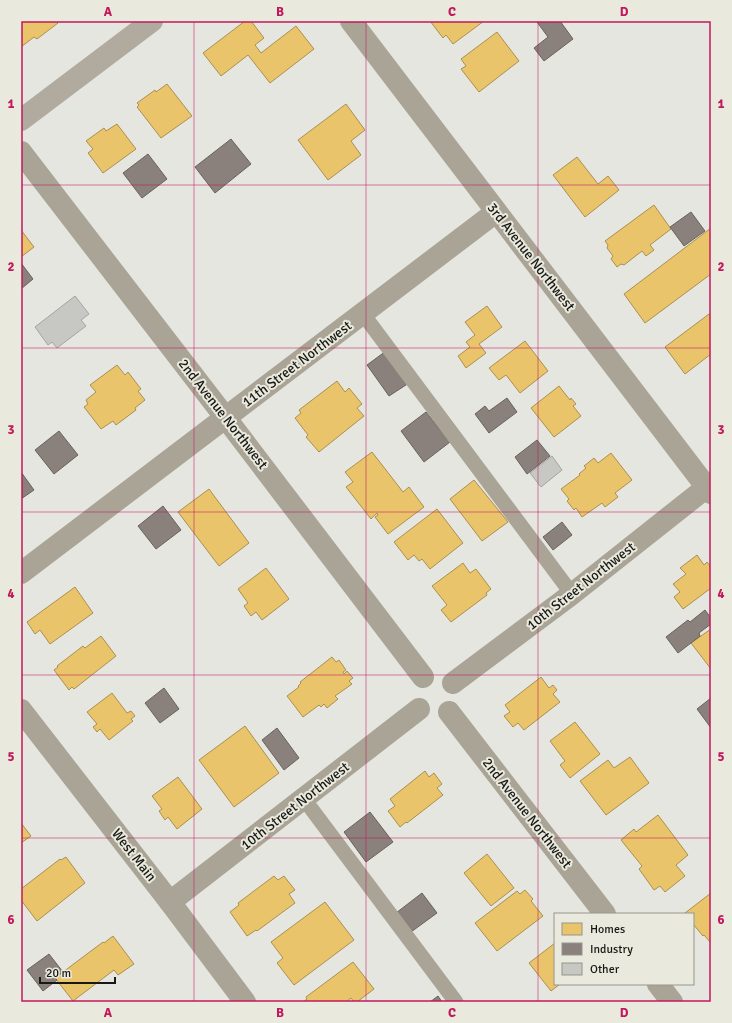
<svg xmlns="http://www.w3.org/2000/svg" width="732" height="1023" viewBox="0 0 732 1023" font-family="Signika,sans-serif">
<style>
.homes{fill:#e9c46a;stroke:#aa9050}
.industry{fill:#8a817c;stroke:#68625d}
.building{fill:#c7c8c4;stroke:#a3a5a1}
.lines{fill:none;stroke-linecap:round;stroke-linejoin:round}
.lane{stroke:#aaa497;stroke-width:15}
.street{stroke:#aaa497;stroke-width:22}
.secondary{stroke:#b0aa9f;stroke-width:22}
.grid{fill:none;stroke:#c2185b;stroke-width:1;stroke-opacity:0.55}
.labels{text-anchor:middle;dominant-baseline:central;stroke-width:4;stroke-linejoin:round;paint-order:stroke}
.street-label{font-size:14px;fill:#181814;stroke:#e9e9de}
.neatline{fill:none;stroke:#c2185b;stroke-width:1.5}
.grid-label{font-size:13px;text-anchor:middle;font-weight:bold;fill:#c2185b}
</style>
<rect width="100%" height="100%" fill="#e6e6e1"/>
<g class="homes">
<polygon points="21,21 56,21 58,23 37,39 34,37 21,47"/>
<polygon points="245,21 251,21 264,38 255,45 261,53 296,26 314,49 270,83 248,55 221,76 203,53"/>
<polygon points="430,21 484,21 453,44 446,35 443,38"/>
<polygon points="497,32 519,61 479,92 461,69 466,66 461,59"/>
<polygon points="167,84 192,116 161,138 137,107 139,105 137,103 155,90 156,92"/>
<polygon points="346,104 365,130 351,141 361,155 328,180 298,140"/>
<polygon points="117,124 136,149 103,173 88,153 93,149 86,141 104,128 106,131"/>
<polygon points="577,157 598,184 608,176 619,190 585,217 553,175"/>
<polygon points="654,205 671,229 650,245 654,250 646,256 642,251 624,265 621,264 617,267 611,259 613,256 607,248 608,245 605,241"/>
<polygon points="711,228 711,274 645,323 624,294"/>
<polygon points="21,230 34,247 21,257"/>
<polygon points="487,306 502,327 479,344 486,353 466,368 458,356 470,347 466,342 475,335 465,322"/>
<polygon points="709,314 711,317 711,354 685,374 665,347"/>
<polygon points="525,341 548,371 520,393 506,375 499,380 489,368"/>
<polygon points="117,365 125,375 128,372 141,389 138,391 145,400 135,408 136,410 116,425 113,421 101,429 84,407 88,404 86,400 96,392 90,385"/>
<polygon points="337,381 345,392 349,388 362,404 357,408 364,416 319,452 306,437 308,435 295,418 301,413 299,410"/>
<polygon points="559,386 570,400 571,398 576,404 573,406 581,416 554,437 531,408"/>
<polygon points="372,452 403,492 409,487 424,507 388,534 375,517 378,515 377,513 371,519 346,487 353,482 345,472"/>
<polygon points="611,453 632,480 615,493 618,497 605,507 602,503 582,517 576,508 574,510 567,501 569,499 561,489 580,475 579,474 586,468 584,466 594,458 598,463"/>
<polygon points="474,480 508,522 482,541 450,499"/>
<polygon points="209,489 249,543 219,566 178,512"/>
<polygon points="437,509 463,543 430,569 422,559 419,561 414,555 408,560 394,542"/>
<polygon points="697,555 704,565 707,562 711,567 711,588 683,609 674,597 680,592 673,584 686,574 680,568"/>
<polygon points="463,563 470,573 476,569 491,589 486,593 487,595 451,622 441,610 447,605 432,586"/>
<polygon points="266,568 289,599 262,620 256,612 251,616 244,606 248,603 238,589"/>
<polygon points="75,587 93,613 50,644 40,630 35,634 27,622"/>
<polygon points="711,629 711,669 691,643"/>
<polygon points="101,636 116,656 74,689 72,687 69,690 54,670 58,667 57,666 83,646 85,648"/>
<polygon points="332,657 336,662 339,660 346,670 343,672 344,674 347,671 353,678 349,681 352,684 335,696 338,699 327,708 324,704 321,707 319,705 303,717 287,696 299,687 298,686 301,683 300,682"/>
<polygon points="541,677 549,688 553,685 557,690 553,694 560,702 524,730 518,723 513,727 504,716 510,712 505,705"/>
<polygon points="112,693 127,713 131,711 135,716 131,719 133,721 109,740 100,729 97,732 93,727 97,724 87,712"/>
<polygon points="575,722 600,754 570,778 560,765 565,761 550,741"/>
<polygon points="245,726 279,773 234,807 199,760"/>
<polygon points="630,757 649,783 606,815 580,781 608,760 614,768"/>
<polygon points="425,771 429,777 434,773 442,784 437,788 443,795 407,823 406,822 400,827 388,811 395,806 390,799"/>
<polygon points="178,777 202,809 177,829 168,817 165,820 159,811 162,809 152,796"/>
<polygon points="658,815 688,855 676,865 685,876 665,892 660,886 654,890 639,869 642,866 621,840 634,829 636,832"/>
<polygon points="21,823 31,836 21,843"/>
<polygon points="487,854 514,888 491,906 464,873"/>
<polygon points="66,857 85,883 37,921 21,900 21,889 60,859 61,860"/>
<polygon points="274,876 278,880 284,876 295,890 289,894 295,903 257,931 256,930 247,936 230,912 239,905 238,903"/>
<polygon points="525,890 533,899 531,901 543,916 497,951 475,923 517,891 520,894"/>
<polygon points="711,893 711,943 704,935 703,936 693,924 693,914 686,914 685,913"/>
<polygon points="325,902 354,940 294,985 277,963 283,958 271,942"/>
<polygon points="113,936 134,964 118,975 114,970 73,1001 55,978 103,942 104,943"/>
<polygon points="555,943 555,984 560,984 551,991 529,963"/>
<polygon points="353,962 374,989 357,1002 354,1002 351,998 346,1002 303,1002 307,999 306,997"/>
</g>
<g class="industry">
<polygon points="538,21 560,21 573,39 544,61 534,48 548,37 537,22"/>
<polygon points="231,139 251,164 215,193 195,167"/>
<polygon points="148,154 167,179 142,198 123,173"/>
<polygon points="691,212 705,231 684,246 670,227"/>
<polygon points="21,263 33,279 21,289"/>
<polygon points="386,351 409,383 389,396 367,365"/>
<polygon points="507,398 517,412 489,433 475,414 485,406 489,411"/>
<polygon points="426,412 450,442 424,462 401,431"/>
<polygon points="59,431 78,455 54,474 35,450"/>
<polygon points="537,440 550,456 527,474 515,457"/>
<polygon points="21,472 34,490 21,499"/>
<polygon points="163,506 181,530 156,549 138,526"/>
<polygon points="562,522 572,535 553,550 543,537"/>
<polygon points="705,610 711,618 711,624 699,633 700,636 678,653 666,637 688,620 690,622"/>
<polygon points="164,688 179,709 160,723 145,703"/>
<polygon points="711,698 711,728 697,709"/>
<polygon points="277,728 299,758 284,770 262,740"/>
<polygon points="370,812 393,842 366,862 344,832"/>
<polygon points="422,893 437,913 411,932 396,913"/>
<polygon points="49,954 63,972 55,978 57,980 43,991 27,970"/>
<polygon points="438,996 442,1002 430,1002"/>
</g>
<g class="building">
<polygon points="75,296 89,314 81,320 86,326 57,348 52,342 48,345 35,327"/>
<polygon points="552,456 562,470 541,487 530,473"/>
</g>
<g class="lines">
<g class="lane">
<polyline points="363,314 572,594"/>
<polyline points="304,799 456,1002"/>
</g>
<g class="street">
<polyline points="351,21 711,493"/>
<polyline points="21,152 225,417 423,677"/>
<polyline points="21,573 496,212"/>
<polyline points="453,683 572,594 707,487"/>
<polyline points="21,710 170,902 245,1002"/>
<polyline points="449,712 605,914"/>
<polyline points="170,902 419,709"/>
<polyline points="658,984 672,1002"/>
</g>
<polyline class="secondary" points="21,120 152,21"/>
</g>
<path class="grid" d="M194,21V1002M366,21V1002M538,21V1002M21,185H711M21,348H711M21,512H711M21,675H711M21,838H711"/>
<g class="labels">
<g class="street-label">
<text transform="translate(531 257) rotate(52)">3rd Avenue Northwest</text>
<text transform="translate(297 364) rotate(-37)">11th Street Northwest</text>
<text transform="translate(223 414) rotate(52)">2nd Avenue Northwest</text>
<text transform="translate(581 586) rotate(-38)">10th Street Northwest</text>
<text transform="translate(295 806) rotate(-38)">10th Street Northwest</text>
<text transform="translate(527 813) rotate(52)">2nd Avenue Northwest</text>
<text transform="translate(134 855) rotate(52)">West Main</text>
</g>
</g>
<rect width="732" height="1023" fill="none" stroke="#e9e9de" stroke-width="44"/>
<rect x="554" y="913" width="140" height="72" fill="#e9e9de" stroke="#95958d"/>
<rect x="562" y="923" width="20" height="12" fill="#e9c46a" stroke="#95958d"/>
<text x="590" y="933" font-size="12" fill="#181814">Homes</text>
<rect x="562" y="943" width="20" height="12" fill="#8a817c" stroke="#95958d"/>
<text x="590" y="953" font-size="12" fill="#181814">Industry</text>
<rect x="562" y="963" width="20" height="12" fill="#c7c8c4" stroke="#95958d"/>
<text x="590" y="973" font-size="12" fill="#181814">Other</text>
<path d="M40 977v6h75v-6" fill="none" stroke="#181814" stroke-width="2"/>
<text x="46" y="977" font-size="12" fill="#181814" stroke="#e9e9de" stroke-width="3" paint-order="stroke">20 m</text>
<rect x="22" y="22" width="688" height="979" class="neatline"/>
<g class="grid-label">
<text x="108" y="16">A</text>
<text x="280" y="16">B</text>
<text x="452" y="16">C</text>
<text x="624" y="16">D</text>
<text x="11" y="108">1</text>
<text x="721" y="108">1</text>
<text x="11" y="271">2</text>
<text x="721" y="271">2</text>
<text x="11" y="434">3</text>
<text x="721" y="434">3</text>
<text x="11" y="598">4</text>
<text x="721" y="598">4</text>
<text x="11" y="761">5</text>
<text x="721" y="761">5</text>
<text x="11" y="924">6</text>
<text x="721" y="924">6</text>
<text x="108" y="1017">A</text>
<text x="280" y="1017">B</text>
<text x="452" y="1017">C</text>
<text x="624" y="1017">D</text>
</g>
</svg>
